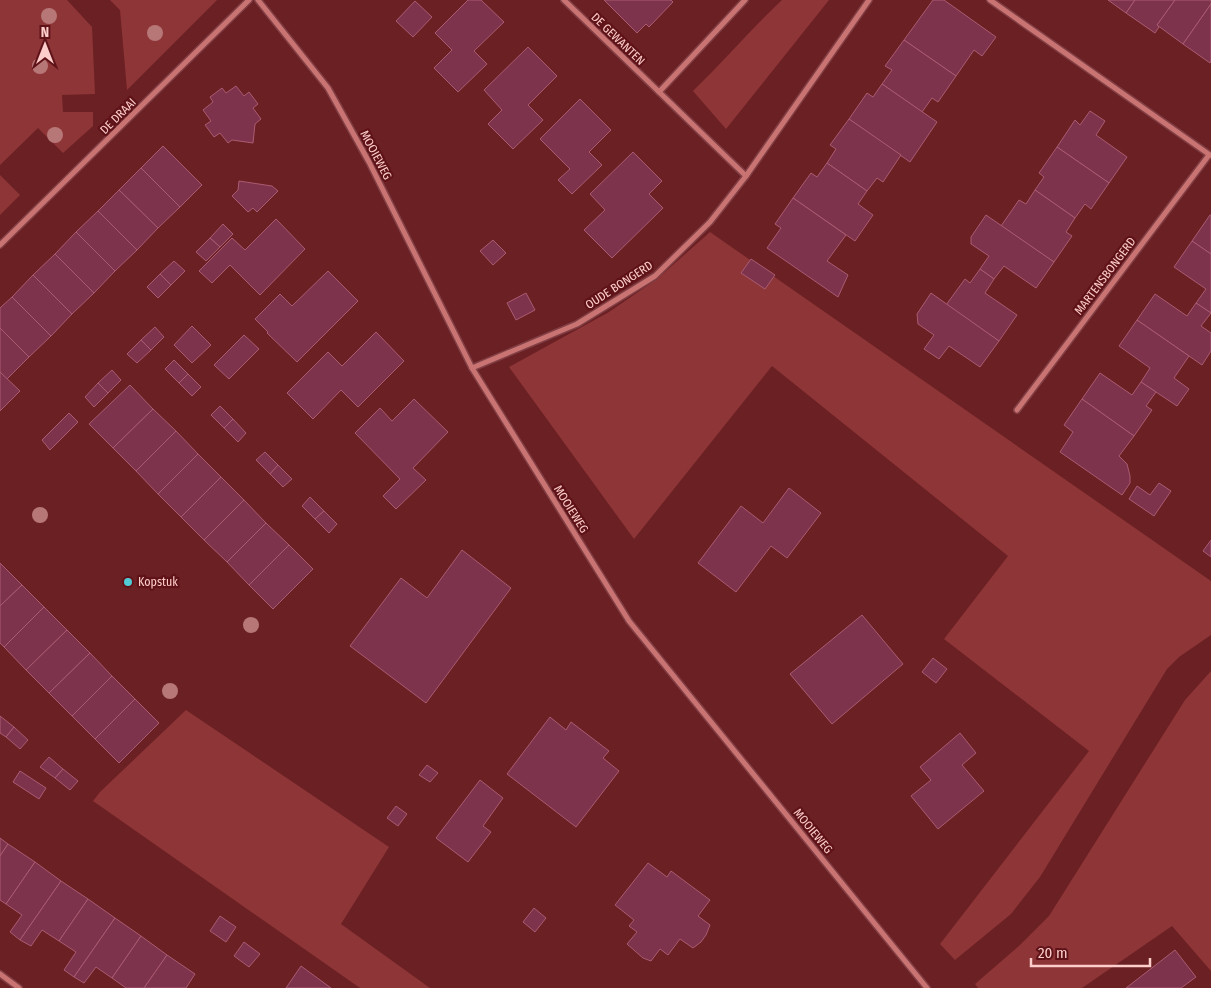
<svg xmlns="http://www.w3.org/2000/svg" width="1211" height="988" viewBox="0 0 1211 988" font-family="'Fira Sans Condensed',sans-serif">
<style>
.green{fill:#8e3537}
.building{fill:#7e334c;stroke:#aa5b72}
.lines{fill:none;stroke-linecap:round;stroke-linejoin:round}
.street-casing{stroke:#813e44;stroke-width:8}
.street{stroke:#c97472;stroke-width:5}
.tree{fill:#b77777}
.poi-dot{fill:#51ccd5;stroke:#5f1319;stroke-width:2}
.labels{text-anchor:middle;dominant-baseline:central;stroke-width:4.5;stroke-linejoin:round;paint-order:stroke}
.street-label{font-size:12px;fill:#fccdca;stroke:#5f1319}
.poi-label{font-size:12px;fill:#fccdca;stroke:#5f1319;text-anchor:start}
</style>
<rect width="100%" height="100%" fill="#6b2023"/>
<g class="green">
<polygon points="0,0 67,0 92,27 95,94 62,95 63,112 93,112 93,126 63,153 38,128 0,165"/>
<polygon points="110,0 217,0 127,90 120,10"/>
<path d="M782,0H829L726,129L693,91C724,61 751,29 782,0Z"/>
<polygon points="0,175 20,195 0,215"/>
<polygon points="710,232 1211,581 1211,635 1179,657 1167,669 1040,877 1011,914 955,960 940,944 1089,751 944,639 1008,556 772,366 634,539 509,367 609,312 657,279"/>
<polygon points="1211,671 1211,971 1172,926 1082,988 978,988 975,984 1020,945 1049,916 1185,700"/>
<polygon points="186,710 389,847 341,924 430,988 360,988 93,801 100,792"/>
</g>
<g class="building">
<polygon points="468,0 481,0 504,22 474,51 487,64 458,92 434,68 452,50 435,33"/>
<polygon points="604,0 671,0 673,2 649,27 646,24 637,33"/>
<polygon points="933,0 944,0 996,37 982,56 974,50 956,76 904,40"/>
<polygon points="1108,0 1135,0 1126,13"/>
<polygon points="1135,0 1175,0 1157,25 1159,27 1155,33 1126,13"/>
<polygon points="1175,0 1211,0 1211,4 1183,44 1157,25"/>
<polygon points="415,1 432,17 413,37 396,21"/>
<polygon points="1211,4 1211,61 1210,63 1183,44"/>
<polygon points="904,40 956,76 938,102 932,98 922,112 882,84 892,70 885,66"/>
<polygon points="528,47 557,76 528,105 543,120 513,149 488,124 502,110 484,90"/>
<polygon points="882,84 937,122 910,162 849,119 867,93 873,97"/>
<polygon points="236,86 244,96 249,92 258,104 253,108 261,119 255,124 253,143 232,140 228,143 220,133 214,137 205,125 211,121 203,110 213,102 210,97 222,88 226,93"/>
<polygon points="580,99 611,130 589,152 602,165 572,194 558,180 570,169 540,139"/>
<polygon points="1090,111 1105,121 1096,135 1127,157 1109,183 1057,147 1075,120 1080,125"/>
<polygon points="849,119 901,155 883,182 877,178 867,191 827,163 836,149 830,145"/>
<polygon points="163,146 202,185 180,207 141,168"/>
<polygon points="1057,147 1109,183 1091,209 1085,204 1075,218 1035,190 1044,177 1039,173"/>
<polygon points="633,152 662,181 649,194 663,208 612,258 584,230 605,210 590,194"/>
<polygon points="827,163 867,191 858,204 873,215 855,241 793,198 811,173 817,177"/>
<polygon points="141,168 180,207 158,228 119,190"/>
<polygon points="239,181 272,186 278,191 257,212 253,208 248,212 232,196 238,190"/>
<polygon points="119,190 158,228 137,250 98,211"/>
<polygon points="1035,190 1075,218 1066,232 1072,236 1054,262 1001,226 1019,200 1026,204"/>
<polygon points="793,198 846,235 827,261 848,275 838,297 767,248 781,228 775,224"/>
<polygon points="98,211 137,250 115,271 76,232"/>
<polygon points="986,215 1054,262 1036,288 1004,266 994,279 980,269 989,256 971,244 971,237"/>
<polygon points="1210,215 1211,215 1211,254 1192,241"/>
<polygon points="276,219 305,249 260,295 230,265 212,283 199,271 232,238 245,250"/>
<polygon points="223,224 233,234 220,247 210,238"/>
<polygon points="76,232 115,271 94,293 55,254"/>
<polygon points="210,238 220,247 206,261 196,252"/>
<polygon points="493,240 506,253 493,265 480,251"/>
<polygon points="1192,241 1211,254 1211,313 1196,303 1206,289 1174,267"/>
<polygon points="55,254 94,293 72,314 33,275"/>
<polygon points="751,259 775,275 765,289 741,273"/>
<polygon points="174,261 185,271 171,285 160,274"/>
<polygon points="980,269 994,279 985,293 1017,315 999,341 946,305 965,279 970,283"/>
<polygon points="328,271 358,301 297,362 267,333 268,332 255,319 280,294 292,306"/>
<polygon points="160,274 171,285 158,298 147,287"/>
<polygon points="33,275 72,314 51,336 12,297"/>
<polygon points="526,293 535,310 516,320 507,303"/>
<polygon points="931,293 999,341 980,367 949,346 939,359 924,349 934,335 918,324 917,314"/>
<polygon points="1155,294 1187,316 1196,303 1211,313 1201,326 1211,333 1211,351 1202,365 1137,320"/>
<polygon points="12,297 51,336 29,357 0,328 0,308"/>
<polygon points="1137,320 1189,356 1174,378 1189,389 1177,406 1141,382 1150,368 1119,346"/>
<polygon points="192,326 211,345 192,363 174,345"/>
<polygon points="155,327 164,337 151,350 141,340"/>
<polygon points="0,328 29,357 7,379 0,372"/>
<polygon points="376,332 404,361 358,407 341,390 313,419 287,393 328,352 342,366"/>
<polygon points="244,335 259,349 229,379 214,365"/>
<polygon points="141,340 151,350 137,363 127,354"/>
<polygon points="174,360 188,374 179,383 165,369"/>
<polygon points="112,370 121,380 108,393 98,383"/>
<polygon points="0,372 20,391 0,411"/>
<polygon points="1100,373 1132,395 1141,382 1156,392 1146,406 1152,410 1134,436 1082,399"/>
<polygon points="188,374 201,387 192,396 179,383"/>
<polygon points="98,383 108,393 94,407 85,397"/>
<polygon points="130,385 153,409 113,448 89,424"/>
<polygon points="414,399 448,432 413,468 426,480 396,509 383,496 400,479 355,433 380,408 392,421"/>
<polygon points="1082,399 1134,436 1119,456 1127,464 1130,476 1130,483 1122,495 1060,452 1073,432 1064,425"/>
<polygon points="220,406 233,419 224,428 211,415"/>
<polygon points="153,409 176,431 136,471 113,448"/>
<polygon points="69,413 78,422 50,450 42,440"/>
<polygon points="233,419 246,433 238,442 224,428"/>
<polygon points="176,431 198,454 158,494 136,471"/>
<polygon points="265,452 278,465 270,474 256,460"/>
<polygon points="198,454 221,477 181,517 158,494"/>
<polygon points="278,465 292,479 283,487 270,474"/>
<polygon points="221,477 244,500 204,540 181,517"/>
<polygon points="1159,483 1171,491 1154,516 1129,499 1137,486 1150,495"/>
<polygon points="789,488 821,513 787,558 771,546 736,592 698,563 741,506 763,523"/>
<polygon points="310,497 324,511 315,519 302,506"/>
<polygon points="244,500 266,523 227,562 204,540"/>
<polygon points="324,511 337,524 329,533 315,519"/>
<polygon points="266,523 289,545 249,585 227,562"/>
<polygon points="1211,540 1211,557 1203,551"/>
<polygon points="289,545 313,569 273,609 249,585"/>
<polygon points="462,550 511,588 426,703 350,646 401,578 427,598"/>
<polygon points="0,563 22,585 0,606"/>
<polygon points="22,585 44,607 4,647 0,643 0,606"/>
<polygon points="44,607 67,630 26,670 4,647"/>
<polygon points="862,615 903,664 832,724 790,674"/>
<polygon points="67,630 90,653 49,693 26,670"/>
<polygon points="90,653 112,676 72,716 49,693"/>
<polygon points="933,658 947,669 936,683 922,672"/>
<polygon points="112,676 135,699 95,739 72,716"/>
<polygon points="135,699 159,723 119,763 95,739"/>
<polygon points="0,716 14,727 6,737 0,733"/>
<polygon points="550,717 566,730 571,722 609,751 603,758 619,771 576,827 507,774"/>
<polygon points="14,727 28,740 20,749 6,737"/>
<polygon points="960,733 976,753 962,765 984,791 938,829 911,796 931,780 920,767"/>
<polygon points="49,757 63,769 55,778 40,767"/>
<polygon points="427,765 438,773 430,782 419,775"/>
<polygon points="63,769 78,781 70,790 55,778"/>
<polygon points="20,771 46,788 39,799 13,782"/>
<polygon points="480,780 503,798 483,826 491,832 468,862 436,838"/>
<polygon points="396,806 407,814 398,826 387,818"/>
<polygon points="0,838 8,844 0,856"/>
<polygon points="8,844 35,862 6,904 0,900 0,856"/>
<polygon points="35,862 61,881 20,940 10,932 22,915 6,904"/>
<polygon points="648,863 667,877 671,871 710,900 698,916 710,925 706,935 701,942 693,948 680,939 668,955 660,949 651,961 643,958 627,944 637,932 629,926 634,920 615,905"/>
<polygon points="61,881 88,899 59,941 42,930 31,946 20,940"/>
<polygon points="88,899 115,918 74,977 64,970 76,952 59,941"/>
<polygon points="534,908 546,918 535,932 523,922"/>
<polygon points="220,916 236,927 226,942 210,931"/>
<polygon points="115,918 141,936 112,978 96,967 84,983 74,977"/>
<polygon points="141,936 167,955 144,988 126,988 112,978"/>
<polygon points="244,942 260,954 249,967 234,956"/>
<polygon points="1175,950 1196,977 1181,988 1126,988"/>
<polygon points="167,955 195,974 186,988 144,988"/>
<polygon points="301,966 331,988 286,988"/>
</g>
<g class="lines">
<g class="street-casing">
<g id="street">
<polyline points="258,0 328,88 369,162 472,368 629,621 927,988"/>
<polyline points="564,0 746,176 869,0"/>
<polyline points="990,0 1210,155"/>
<polyline points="659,92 745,0"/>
<polyline points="0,245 249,0"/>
<polyline points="472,368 577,324 655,276 710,222 746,176"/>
<polyline points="1017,410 1209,155"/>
<polyline points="0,974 19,988"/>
</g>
</g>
<use href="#street" class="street"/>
</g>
<g class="tree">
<circle cx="49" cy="16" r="8"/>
<circle cx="155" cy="33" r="8"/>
<circle cx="40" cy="66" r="8"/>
<circle cx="55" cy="135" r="8"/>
<circle cx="40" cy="515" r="8"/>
<circle cx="251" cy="625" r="8"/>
<circle cx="170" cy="691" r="8"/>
</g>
<circle class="poi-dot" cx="128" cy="582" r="5"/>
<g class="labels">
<g class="street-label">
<text transform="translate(618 39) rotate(44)">DE GEWANTEN</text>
<text transform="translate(118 116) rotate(-45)">DE DRAAI</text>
<text transform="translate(376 155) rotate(62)">MOOIEWEG</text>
<text transform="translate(1105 276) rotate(-53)">MARTENSBONGERD</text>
<text transform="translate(619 285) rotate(-33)">OUDE BONGERD</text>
<text transform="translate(571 509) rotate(58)">MOOIEWEG</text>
<text transform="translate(813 831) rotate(51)">MOOIEWEG</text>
</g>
<g class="poi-label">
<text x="138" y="582">Kopstuk</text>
</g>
</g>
<g transform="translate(45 45)" stroke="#5f1319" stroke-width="4" paint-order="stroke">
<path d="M0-4L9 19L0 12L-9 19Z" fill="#fccdca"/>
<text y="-8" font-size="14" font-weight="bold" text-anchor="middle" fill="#fccdca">N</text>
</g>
<path d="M1031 958v8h119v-8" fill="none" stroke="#fccdca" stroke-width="2.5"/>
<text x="1038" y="958" font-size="15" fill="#fccdca" stroke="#5f1319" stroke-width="4" paint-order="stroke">20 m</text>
</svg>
